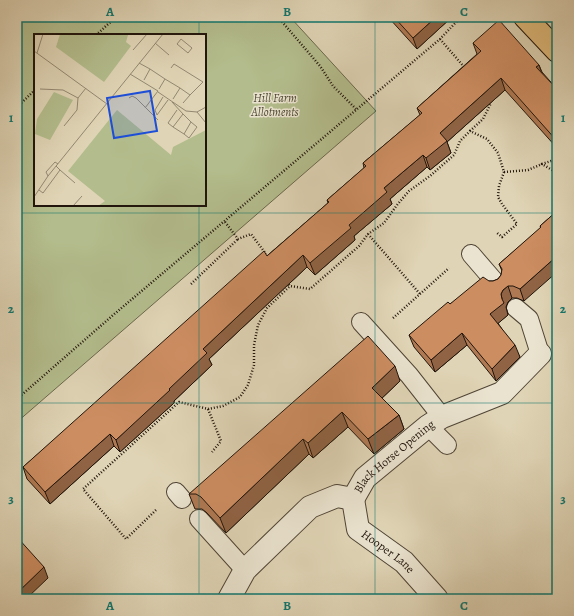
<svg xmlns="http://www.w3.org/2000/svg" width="574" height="616" viewBox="0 0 574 616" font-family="Alegreya,serif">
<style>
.green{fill:#b3bc8c;stroke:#6a684c;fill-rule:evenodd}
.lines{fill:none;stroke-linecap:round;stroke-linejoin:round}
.lane-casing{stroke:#504536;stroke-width:20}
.street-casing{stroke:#504536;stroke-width:24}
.primary-casing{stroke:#21150c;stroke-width:24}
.path{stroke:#21150c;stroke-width:2.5;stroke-dasharray:1 2;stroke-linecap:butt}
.lane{stroke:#eae3cf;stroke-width:18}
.street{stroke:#eae3cf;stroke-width:22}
.primary{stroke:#e0ba7a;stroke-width:22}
.wall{fill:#af7953;stroke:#21150c}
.shaded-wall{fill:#8f6344;stroke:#21150c}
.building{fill:#cc8d61;stroke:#21150c}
.grid{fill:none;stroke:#0f766e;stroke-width:1;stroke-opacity:0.55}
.labels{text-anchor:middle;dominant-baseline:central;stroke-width:3;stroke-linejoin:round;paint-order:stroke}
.park-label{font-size:12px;font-style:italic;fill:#4d4732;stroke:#eae3cf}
.street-label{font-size:12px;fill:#21150c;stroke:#eae3cf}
.inset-road{fill:none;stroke:#938871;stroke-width:1}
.view{fill:#1d4ed8;fill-opacity:0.15;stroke:#1d4ed8;stroke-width:2}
.inset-edge{fill:none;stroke:#21150c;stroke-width:2}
.neatline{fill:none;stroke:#0f766e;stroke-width:1.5}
.grid-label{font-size:13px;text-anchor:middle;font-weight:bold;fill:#0f766e}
</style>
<rect width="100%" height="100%" fill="#dfd4b5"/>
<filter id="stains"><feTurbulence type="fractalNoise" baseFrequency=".005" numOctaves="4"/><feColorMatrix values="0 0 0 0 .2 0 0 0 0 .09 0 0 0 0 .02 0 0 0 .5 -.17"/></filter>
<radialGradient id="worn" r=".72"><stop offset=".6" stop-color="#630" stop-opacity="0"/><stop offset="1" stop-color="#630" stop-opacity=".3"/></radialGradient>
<path class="green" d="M17,17H290L376,111L17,422ZM35,35H205V205H35Z"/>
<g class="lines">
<g class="lane-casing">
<g id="lane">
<polyline points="471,254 496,283"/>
<polyline points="516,308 529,319 540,354"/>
<polyline points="361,322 409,375 442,417"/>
<polyline points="428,426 447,445"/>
<polyline points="176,492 182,499"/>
<polyline points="199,519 245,570"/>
</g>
</g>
<g class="street-casing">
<g id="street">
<path id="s1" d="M353,499L365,478L428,426L442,417L502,393L540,354"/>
<path id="s2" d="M353,499L358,529L404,562L437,599"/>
<polyline points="229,599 245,570 310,507 337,496 353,499"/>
</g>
</g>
<g class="primary-casing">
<polyline id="primary" points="525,17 557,51"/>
</g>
<g class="path">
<polyline points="278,17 320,66 333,86 356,109"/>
<polyline points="96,35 116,17"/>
<polyline points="440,39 465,68"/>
<polyline points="17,107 35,90"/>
<polyline points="470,131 483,119 491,103 490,101"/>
<polyline points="557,159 542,164 557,173"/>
<polyline points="504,172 528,170 542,164"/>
<polyline points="225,222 238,239 251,234 266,254"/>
<polyline points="368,234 420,294"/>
<polyline points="287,282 290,286 310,289 359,246 368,234 384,223 397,205 409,191 430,176 454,155 460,141 470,131 487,139 498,153 504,172 499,186 498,197 502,204 517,224 502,237 496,232"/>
<polyline points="191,284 238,239"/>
<polyline points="393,318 449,268"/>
<polyline points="17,399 112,316 440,39 461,17"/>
<polyline points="208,409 221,441 212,452"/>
<polyline points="156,510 126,539 83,489 179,402 208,409 223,406 240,397 248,385 254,365 254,345 258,325 267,308 290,286"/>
</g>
<use href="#lane" class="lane"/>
<use href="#street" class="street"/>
<use href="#primary" class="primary"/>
</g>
<g class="wall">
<polygon points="389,17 452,17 417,49 389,18"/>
<polygon points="473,43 539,65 542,72 557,89 557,148 505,90 447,142 451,153 430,170 427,167 390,199 392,204 354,236 355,240 315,275 307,267 209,359 212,365 174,401 174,403 120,452 114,446 50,504 27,479 23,467 328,203 327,200 364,168 363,163 420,115 417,108 477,54"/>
<polygon points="557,211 524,301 517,298 512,298 508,302 506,307 508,315 498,323 520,357 496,381 467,345 435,372 414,347 409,335 450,304 489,281 493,281 498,279 501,275 502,271 499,264 541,228 540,226"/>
<polygon points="400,381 382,398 399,415 404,429 374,454 348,427 313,458 309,454 226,533 206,512 202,509 195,509 189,494"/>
</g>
<g class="shaded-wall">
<polygon points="436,17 452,17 417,49 413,38"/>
<polygon points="539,65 543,77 536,67"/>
<polygon points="501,78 505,90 447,142 451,153 430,170 426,158 440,133"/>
<polygon points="423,155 427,167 390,199 392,204 354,236 355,240 315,275 310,263 384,188"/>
<polygon points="303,255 307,267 209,359 212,365 174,401 174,403 120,452 116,440 169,389 203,349"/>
<polygon points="557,256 557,272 524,301 520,289"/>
<polygon points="508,286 512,298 508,302 506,307 508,315 495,326 490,314 502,299 501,294 503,290"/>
<polygon points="462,333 467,345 435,372 431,360"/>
<polygon points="515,345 520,357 496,381 492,369"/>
<polygon points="395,366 400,381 377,403 372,388"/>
<polygon points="342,412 348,427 313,458 308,443"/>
<polygon points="399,415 404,429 374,454 368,439"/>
<polygon points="110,434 114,446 50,504 45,492"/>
<polygon points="303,439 309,454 226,533 220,518"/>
<polygon points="44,567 48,578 26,599 17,599 17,593"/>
</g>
<g class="building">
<polygon points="394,17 436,17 413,38"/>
<polygon points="499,20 539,65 536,67 557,89 557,141 501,78 440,133 447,141 426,158 423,155 384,188 387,192 349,225 351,228 310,263 303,255 203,349 207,353 169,389 170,390 116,440 110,434 45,492 23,467 264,251 267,256 329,202 327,200 366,166 363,163 422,113 417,108 481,51 473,43"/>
<polygon points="557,211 557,256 520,289 513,286 508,286 503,290 501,294 502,299 504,303 490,314 515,345 492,369 462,333 431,360 409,335 448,302 450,304 483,277 489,281 493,281 498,279 501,275 502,269 499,264 541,227 540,226"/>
<polygon points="368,336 395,366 372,388 399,415 368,439 342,412 308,443 303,439 220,518 201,497 196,494 189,494"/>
<polygon points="17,537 44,567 17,593"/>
</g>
<path class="grid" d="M199,17V35M375,17V599M199,205V599M17,213H557M17,403H557"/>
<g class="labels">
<g class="park-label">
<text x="275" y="98">Hill Farm<tspan x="275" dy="14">Allotments</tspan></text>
</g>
<g class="street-label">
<text stroke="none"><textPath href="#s1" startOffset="60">Black Horse Opening</textPath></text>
<text stroke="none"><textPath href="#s2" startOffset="68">Hooper Lane</textPath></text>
</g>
</g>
<g transform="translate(34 34)">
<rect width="172" height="172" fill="#dfd4b5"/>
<path d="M26,0H90L94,1L92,8L97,12L70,48L22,13ZM20,58L39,66L16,106L1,100L3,85ZM83,76L137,121L139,113L172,96V172H64L71,167L34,137Z" fill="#b3bc8c"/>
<path class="inset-road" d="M147,5L158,14L154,19L143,10ZM121,9L135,21M99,16L113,0M0,17L73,70M3,19L9,0M105,29L116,35L110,46M137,34L140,30L169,48L156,61M116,35L131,45L125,55M96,40L124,57L111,74M131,45L146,54L139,65M146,54L156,61L149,69M6,55L29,56L44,64M124,58L152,77L163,78L172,73M129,63L121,76L123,81L134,66M95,64L98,62L102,64L124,86M138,68L149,80L139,93L134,89L143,76M163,78L172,89M30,92L43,76L44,64L52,54M139,93L150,100L157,88L149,80M150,100L155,104L163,93L157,88M26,136L41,149M14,142L12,138L21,128L24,130M5,156L9,159L26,136L22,132M0,163L14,142L129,0M39,172L48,162"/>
<path class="view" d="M116,57L123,97L80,104L73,64Z"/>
<rect width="172" height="172" class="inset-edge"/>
</g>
<rect width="574" height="616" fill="none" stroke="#dfd4b5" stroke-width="44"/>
<rect x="22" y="22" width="530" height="572" class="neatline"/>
<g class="grid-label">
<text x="110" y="16">A</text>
<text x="287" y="16">B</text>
<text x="464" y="16">C</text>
<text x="11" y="122">1</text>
<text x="563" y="122">1</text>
<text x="11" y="313">2</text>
<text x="563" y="313">2</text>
<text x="11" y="503">3</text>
<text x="563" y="503">3</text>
<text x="110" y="610">A</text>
<text x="287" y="610">B</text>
<text x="464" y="610">C</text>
</g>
<rect width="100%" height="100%" filter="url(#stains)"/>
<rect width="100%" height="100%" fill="url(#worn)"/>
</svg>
